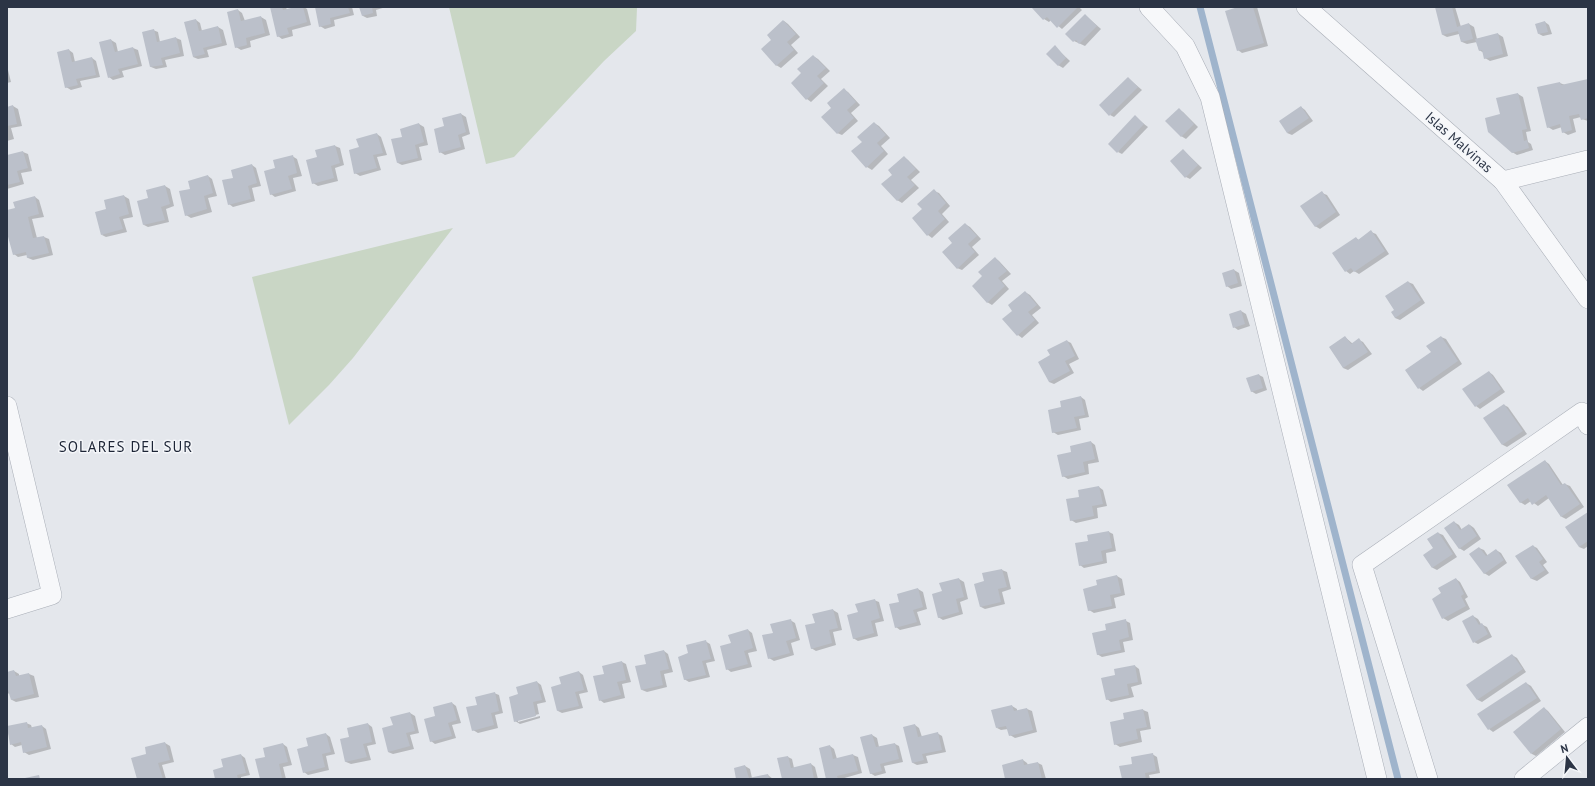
<svg xmlns="http://www.w3.org/2000/svg" width="1595" height="786" viewBox="0 0 1595 786" font-family="'PT Sans',sans-serif">
<style>
.green{fill:#c9d6c5}
.shadow{fill:#0003}
.lines{fill:none;stroke-linecap:round;stroke-linejoin:round}
.stream{stroke:#9fb4cc;stroke-width:7}
.building{fill:#bbc0ca}
.street-casing{stroke:#a9aeb7;stroke-width:20}
.street{stroke:#f7f8fa;stroke-width:19}
.labels{text-anchor:middle;dominant-baseline:central;stroke-width:3;stroke-linejoin:round;paint-order:stroke}
.street-label{font-size:14px;fill:#2b3445;stroke:#f4f6f9}
.neighbourhood-label{font-size:15px;letter-spacing:1px;fill:#1d2536;stroke:#f4f6f9}
</style>
<rect width="100%" height="100%" fill="#e4e7ec"/>
<g class="green">
<polygon points="449,7 635,7 637,8 636,31 604,61 514,157 486,164"/>
<polygon points="453,228 353,358 329,385 289,425 252,277"/>
</g>
<g class="shadow">
<polygon points="271,7 286,7 287,10 304,7 307,9 311,25 292,30 293,36 282,39 278,36"/>
<polygon points="316,7 352,7 354,15 334,20 335,26 325,29 320,26"/>
<polygon points="360,7 386,7 376,10 377,16 367,18 363,16"/>
<polygon points="1034,7 1079,7 1082,10 1062,29 1051,20 1049,22 1044,19 1033,8"/>
<polygon points="1242,7 1257,7 1268,46 1242,53 1238,50"/>
<polygon points="1439,7 1455,7 1461,27 1469,24 1474,27 1477,39 1498,34 1503,37 1508,56 1490,61 1485,58 1484,53 1479,50 1477,42 1467,44 1462,42 1459,34 1447,37 1443,35"/>
<polygon points="238,10 242,13 245,21 261,17 266,20 270,35 250,41 251,47 241,50 236,47"/>
<polygon points="1085,15 1101,29 1085,46 1074,41"/>
<polygon points="196,20 200,23 202,31 218,27 223,30 227,45 207,50 209,57 198,59 193,57"/>
<polygon points="784,21 788,24 800,37 791,45 798,53 781,68 776,65 773,40"/>
<polygon points="1545,22 1549,25 1552,34 1543,36 1539,34"/>
<polygon points="153,30 158,32 160,42 176,38 181,40 184,56 165,60 167,67 156,69 151,67"/>
<polygon points="111,40 116,43 118,52 133,48 138,50 142,66 122,71 124,77 113,80 109,77"/>
<polygon points="1055,47 1070,61 1063,68 1058,65"/>
<polygon points="69,50 73,53 75,62 92,58 96,61 100,77 80,81 82,87 71,90 66,87"/>
<polygon points="813,56 818,59 830,71 821,79 828,86 811,102 807,99 803,73"/>
<polygon points="7,66 11,82 7,83"/>
<polygon points="1128,78 1142,90 1114,117 1110,115"/>
<polygon points="1588,80 1588,121 1582,119 1581,117 1573,119 1576,132 1568,135 1563,132 1562,127 1553,130 1548,127 1560,83 1565,85"/>
<polygon points="844,90 848,92 860,105 851,113 858,121 842,135 837,133 833,108"/>
<polygon points="1518,94 1523,97 1531,131 1526,132 1528,142 1531,144 1533,150 1517,155 1512,152 1501,114"/>
<polygon points="13,106 18,109 22,126 11,128 14,139 7,141 7,108"/>
<polygon points="1301,107 1305,110 1313,121 1292,135 1287,133"/>
<polygon points="1179,110 1183,112 1198,127 1186,139 1181,136"/>
<polygon points="461,114 466,117 470,134 462,137 465,149 445,155 440,152"/>
<polygon points="1135,117 1148,127 1122,154 1118,152"/>
<polygon points="874,123 879,126 890,138 881,146 888,154 872,170 867,167 863,142"/>
<polygon points="419,124 424,127 428,145 419,147 422,160 402,165 398,163 403,138"/>
<polygon points="377,134 381,137 387,155 377,157 381,170 360,176 355,173 360,148"/>
<polygon points="335,146 340,148 344,165 335,168 338,181 318,186 313,183 318,158"/>
<polygon points="1183,150 1202,168 1190,179 1186,177"/>
<polygon points="23,152 28,154 32,171 21,173 24,184 7,189 7,156"/>
<polygon points="292,156 297,159 302,176 293,178 296,191 275,197 271,194 276,168"/>
<polygon points="904,157 908,160 920,172 911,180 919,188 902,203 897,200 893,175"/>
<polygon points="252,165 256,168 261,186 252,188 255,201 233,207 229,204 235,178"/>
<polygon points="208,176 212,179 217,196 208,198 212,212 191,218 186,215 191,190"/>
<polygon points="165,186 170,189 174,206 166,209 169,222 148,227 144,225 149,199"/>
<polygon points="934,191 939,193 950,206 942,214 949,222 932,238 928,235 923,209"/>
<polygon points="1322,193 1327,195 1340,215 1320,229 1315,226"/>
<polygon points="124,196 129,199 133,217 123,219 127,232 106,237 102,235"/>
<polygon points="35,197 39,200 44,217 32,219 37,238 44,237 49,239 53,255 33,260 28,258 27,255 18,257 14,254 7,229 7,211 16,209"/>
<polygon points="965,224 970,227 981,239 972,247 979,255 962,270 957,268 953,243"/>
<polygon points="1371,232 1376,234 1389,254 1359,274 1354,271 1350,274 1346,271 1356,238 1359,240"/>
<polygon points="995,258 999,261 1011,274 1002,281 1009,289 992,305 987,302 984,276"/>
<polygon points="1234,270 1239,273 1242,286 1231,289 1227,286"/>
<polygon points="1408,282 1413,284 1425,303 1400,320 1395,318 1395,310"/>
<polygon points="1025,292 1030,295 1041,308 1032,315 1039,323 1022,338 1018,335 1004,319 1014,311"/>
<polygon points="1241,311 1246,314 1250,326 1238,330 1234,327"/>
<polygon points="1345,337 1353,344 1359,340 1363,342 1372,354 1348,370 1343,368"/>
<polygon points="1441,337 1446,339 1462,364 1423,391 1419,388 1432,353"/>
<polygon points="1067,341 1071,343 1079,359 1069,364 1074,373 1054,384 1049,382 1051,356"/>
<polygon points="1489,372 1493,375 1505,392 1480,409 1476,406"/>
<polygon points="1259,375 1263,377 1267,390 1256,394 1251,391"/>
<polygon points="1081,397 1085,400 1089,417 1079,419 1081,430 1058,435 1053,432"/>
<polygon points="1504,405 1508,407 1527,434 1507,447 1503,445 1484,418"/>
<polygon points="1091,442 1095,445 1099,462 1088,464 1089,474 1068,479 1063,476 1072,453"/>
<polygon points="1545,461 1549,464 1563,485 1565,484 1570,486 1584,507 1566,519 1562,517 1549,498 1538,506 1531,501 1525,505 1520,502"/>
<polygon points="1099,487 1103,490 1107,506 1097,508 1098,518 1076,523 1071,520"/>
<polygon points="1588,513 1588,546 1584,549 1579,547"/>
<polygon points="1454,522 1459,525 1462,530 1470,525 1474,528 1481,539 1464,551 1459,548"/>
<polygon points="1109,532 1113,534 1116,551 1106,553 1107,563 1084,568 1080,565"/>
<polygon points="1438,533 1443,535 1457,557 1437,570 1433,568 1425,556 1435,549"/>
<polygon points="1533,546 1537,548 1547,562 1543,565 1549,573 1537,581 1532,579 1517,557"/>
<polygon points="1479,548 1484,550 1488,556 1496,550 1501,553 1507,563 1489,576 1484,573"/>
<polygon points="1002,570 1007,572 1011,589 1002,592 1005,604 985,609 981,607 985,582"/>
<polygon points="1117,576 1122,579 1125,595 1114,598 1116,608 1094,613 1089,610"/>
<polygon points="959,579 964,582 968,599 960,602 963,614 943,620 938,617 943,592"/>
<polygon points="1456,579 1460,582 1468,597 1465,599 1470,609 1448,621 1443,618 1443,594"/>
<polygon points="918,589 923,592 927,609 917,612 921,625 900,630 896,627 901,603"/>
<polygon points="874,600 879,602 884,621 875,623 878,636 858,641 853,638 859,613"/>
<polygon points="833,610 838,613 842,630 833,632 836,645 816,651 811,648 816,624"/>
<polygon points="1473,616 1478,619 1481,624 1487,627 1492,637 1478,644 1474,642"/>
<polygon points="790,620 795,623 800,640 791,643 794,655 774,661 769,658 774,634"/>
<polygon points="1126,621 1130,623 1133,640 1123,642 1125,652 1102,657 1097,654 1107,630"/>
<polygon points="748,630 752,633 757,651 748,653 752,667 731,672 727,669"/>
<polygon points="705,641 710,644 715,661 706,663 710,677 689,682 684,679 690,654"/>
<polygon points="664,651 668,654 673,672 664,674 667,687 647,692 642,690 647,664"/>
<polygon points="1512,655 1517,658 1526,672 1482,702 1478,700 1468,685"/>
<polygon points="622,662 626,664 631,682 622,684 625,698 604,703 600,700 605,674"/>
<polygon points="1135,666 1139,669 1142,684 1131,687 1134,697 1111,702 1107,699 1116,676"/>
<polygon points="14,671 19,674 19,676 29,674 34,676 39,697 16,702 12,700 10,693 7,694 7,673"/>
<polygon points="579,672 583,675 588,692 579,694 583,708 562,713 558,711 562,685"/>
<polygon points="537,682 541,685 546,702 537,704 539,714 518,720 518,722 540,716 540,718 520,724 515,721 519,695"/>
<polygon points="1526,683 1531,686 1541,701 1493,732 1489,729"/>
<polygon points="494,693 499,695 503,713 495,715 498,728 478,733 473,730 478,705"/>
<polygon points="452,703 456,706 461,723 452,725 456,738 435,744 431,741 436,716"/>
<polygon points="1012,706 1017,709 1017,711 1027,709 1032,711 1037,732 1015,738 1010,735 1008,729 1001,730 997,728"/>
<polygon points="1544,708 1548,711 1565,732 1536,756 1532,754 1514,732"/>
<polygon points="1143,710 1148,712 1151,729 1140,731 1142,742 1120,747 1115,744 1125,720 1124,714"/>
<polygon points="410,713 415,716 419,733 410,735 414,749 393,754 388,752 394,726"/>
<polygon points="26,723 31,725 32,728 42,726 46,729 51,749 29,755 24,752 22,745 15,747 11,744 7,727"/>
<polygon points="368,724 372,727 376,744 367,746 371,760 351,764 346,762 341,740 351,737"/>
<polygon points="915,725 919,728 922,737 937,733 942,736 946,752 926,756 928,763 917,765 913,763"/>
<polygon points="326,734 330,737 335,754 326,756 329,770 308,775 304,772 309,747"/>
<polygon points="872,735 877,738 879,747 895,744 899,746 903,762 884,766 886,773 875,776 870,773"/>
<polygon points="165,743 170,746 174,762 162,765 166,779 138,779 148,755 146,748"/>
<polygon points="283,744 287,747 292,765 283,767 286,779 261,779 256,760 266,758"/>
<polygon points="830,746 834,749 837,759 853,755 858,757 862,773 841,779 827,779"/>
<polygon points="1152,754 1157,757 1160,773 1149,775 1150,779 1123,779 1134,764"/>
<polygon points="241,755 245,758 250,775 241,777 241,779 216,779 224,768"/>
<polygon points="788,757 792,759 794,768 811,764 815,767 818,779 783,779"/>
<polygon points="1023,760 1027,763 1028,765 1038,763 1042,765 1046,779 1006,779"/>
<polygon points="745,766 750,769 752,778 768,775 773,779 737,779"/>
</g>
<g class="lines">
<polyline class="stream" points="1200,7 1398,779"/>
</g>
<g class="building">
<polygon points="270,7 282,7 283,10 295,7 303,7 307,22 287,28 289,34 277,37"/>
<polygon points="315,7 348,7 350,13 330,18 331,24 319,27"/>
<polygon points="359,7 372,7 373,13 362,16"/>
<polygon points="1033,7 1078,7 1057,28 1047,17 1043,20 1032,8"/>
<polygon points="1238,7 1253,7 1264,43 1237,51 1225,11"/>
<polygon points="1435,7 1452,7 1457,27 1469,23 1473,39 1461,42 1458,31 1442,35"/>
<polygon points="238,9 241,21 261,16 265,33 246,38 247,45 235,48 227,12"/>
<polygon points="1085,14 1097,26 1079,44 1076,40 1073,42 1065,34"/>
<polygon points="196,19 199,31 218,26 222,43 203,48 205,54 193,57 184,22"/>
<polygon points="783,20 796,34 787,42 794,50 776,66 761,49 771,40 767,35"/>
<polygon points="1545,21 1548,32 1538,34 1535,24"/>
<polygon points="154,29 157,42 176,37 180,53 161,58 163,65 150,67 142,32"/>
<polygon points="1498,33 1503,54 1484,59 1482,50 1479,51 1475,39"/>
<polygon points="111,39 115,52 133,47 138,64 118,69 120,74 108,78 99,42"/>
<polygon points="1055,45 1066,58 1058,66 1046,54"/>
<polygon points="69,49 72,62 92,57 96,75 76,79 78,85 65,88 57,52"/>
<polygon points="813,55 826,68 817,76 824,83 806,100 791,83 801,73 797,69"/>
<polygon points="1128,77 1138,87 1109,116 1099,105"/>
<polygon points="1588,79 1588,118 1581,120 1579,114 1569,116 1572,130 1562,133 1560,124 1547,128 1537,87 1560,82 1561,85"/>
<polygon points="844,88 856,102 847,110 854,118 837,134 821,117 831,108 827,103"/>
<polygon points="1518,93 1527,129 1522,130 1524,141 1527,140 1529,148 1512,153 1488,132 1485,118 1500,114 1496,98"/>
<polygon points="13,105 17,124 7,126 7,107"/>
<polygon points="1301,106 1309,118 1287,133 1279,121"/>
<polygon points="1179,108 1194,124 1181,137 1165,121"/>
<polygon points="461,113 466,132 458,135 461,147 439,153 434,129 444,126 442,118"/>
<polygon points="1135,115 1144,124 1117,153 1108,144"/>
<polygon points="874,122 886,135 877,143 884,151 866,168 851,151 862,142 857,137"/>
<polygon points="419,123 424,142 415,145 418,158 397,163 391,139 402,137 400,129"/>
<polygon points="377,133 383,153 373,155 377,168 354,174 349,150 359,147 356,139"/>
<polygon points="335,145 340,163 331,166 334,178 312,184 306,160 317,157 315,150"/>
<polygon points="1183,149 1198,165 1185,178 1170,161"/>
<polygon points="23,151 28,168 17,171 20,182 7,185 7,155"/>
<polygon points="293,155 297,173 288,176 292,189 270,195 264,171 275,168 273,160"/>
<polygon points="904,156 916,169 907,177 915,185 897,201 881,184 892,175 888,170"/>
<polygon points="252,164 257,183 248,186 251,199 228,205 222,180 233,178 231,170"/>
<polygon points="208,175 213,193 204,196 207,209 185,216 179,191 190,189 188,181"/>
<polygon points="165,185 170,204 161,207 165,220 143,225 137,201 148,198 146,190"/>
<polygon points="934,189 946,203 938,211 945,219 927,236 912,218 922,209 917,204"/>
<polygon points="1322,191 1336,212 1315,227 1300,206"/>
<polygon points="124,195 129,214 119,217 123,229 101,235 95,212 106,209 104,200"/>
<polygon points="35,196 39,214 28,217 33,238 44,236 49,253 27,258 26,252 13,255 7,233 7,210 15,208 13,202"/>
<polygon points="965,223 977,236 968,244 975,252 957,269 942,252 952,243 948,238"/>
<polygon points="1371,230 1385,251 1354,272 1351,268 1345,272 1332,253 1356,237 1358,240"/>
<polygon points="995,257 1007,271 998,278 1005,286 987,303 972,286 982,276 978,272"/>
<polygon points="1234,269 1238,283 1226,287 1222,273"/>
<polygon points="1408,281 1421,300 1395,318 1391,312 1394,310 1385,296"/>
<polygon points="1025,291 1037,305 1028,312 1035,320 1017,336 1002,319 1012,311 1008,305"/>
<polygon points="1241,310 1245,324 1233,328 1229,314"/>
<polygon points="1345,336 1351,344 1359,338 1368,352 1343,368 1329,347"/>
<polygon points="1441,336 1458,361 1418,389 1405,370 1431,352 1426,346"/>
<polygon points="1067,340 1075,356 1065,361 1070,371 1049,382 1038,362 1050,355 1047,350"/>
<polygon points="1489,371 1501,389 1475,407 1462,389"/>
<polygon points="1259,374 1263,388 1251,392 1246,378"/>
<polygon points="1081,396 1085,415 1074,417 1077,428 1052,433 1048,410 1061,407 1060,401"/>
<polygon points="1504,404 1523,431 1502,445 1483,418"/>
<polygon points="1091,441 1095,459 1083,462 1085,472 1062,477 1057,455 1071,452 1070,446"/>
<polygon points="1545,460 1561,485 1565,483 1580,504 1561,517 1546,495 1532,505 1528,498 1520,503 1507,485"/>
<polygon points="1099,486 1103,504 1092,506 1094,516 1070,521 1066,499 1079,497 1078,490"/>
<polygon points="1588,512 1588,541 1579,547 1565,527"/>
<polygon points="1454,521 1460,530 1469,524 1477,536 1459,549 1444,528"/>
<polygon points="1109,531 1112,548 1101,551 1103,561 1079,566 1075,543 1088,541 1087,535"/>
<polygon points="1438,532 1453,554 1432,568 1423,555 1433,548 1427,539"/>
<polygon points="1533,545 1543,559 1539,562 1545,570 1531,579 1515,556"/>
<polygon points="1479,547 1486,556 1496,549 1504,560 1484,574 1469,554"/>
<polygon points="1002,569 1007,587 998,589 1001,602 980,607 974,584 984,581 982,573"/>
<polygon points="1117,575 1121,593 1110,595 1112,606 1088,611 1083,589 1097,585 1096,580"/>
<polygon points="959,578 964,597 956,599 959,612 938,618 932,594 942,591 939,583"/>
<polygon points="1456,578 1464,594 1461,596 1466,606 1442,619 1432,599 1441,593 1438,588"/>
<polygon points="918,588 923,607 913,610 917,622 895,628 889,604 899,602 897,594"/>
<polygon points="875,599 880,618 871,621 874,633 853,639 847,615 858,612 855,604"/>
<polygon points="833,609 838,628 829,630 832,643 811,649 805,625 815,623 812,614"/>
<polygon points="1473,615 1479,625 1482,623 1488,634 1473,643 1462,621"/>
<polygon points="791,619 796,638 786,641 790,653 768,659 762,635 773,633 770,624"/>
<polygon points="1126,619 1129,637 1119,640 1121,650 1097,655 1092,633 1106,630 1105,624"/>
<polygon points="748,629 753,648 744,651 748,664 726,670 720,646 731,643 728,635"/>
<polygon points="706,640 711,659 702,661 706,675 684,680 678,657 688,653 686,645"/>
<polygon points="664,650 669,669 660,671 663,685 641,690 635,666 646,664 644,655"/>
<polygon points="1512,654 1523,669 1477,700 1466,685"/>
<polygon points="622,661 626,680 617,682 621,695 599,701 593,676 604,674 602,666"/>
<polygon points="1135,665 1138,682 1127,684 1129,695 1106,700 1101,678 1115,675 1114,669"/>
<polygon points="14,670 16,676 29,673 34,694 11,700 8,690 7,691 7,672"/>
<polygon points="579,671 584,690 575,692 579,706 557,711 551,687 561,684 559,677"/>
<polygon points="537,681 542,700 533,702 536,716 514,722 509,697 518,694 516,687"/>
<polygon points="1526,682 1537,698 1488,730 1477,714"/>
<polygon points="495,692 499,711 491,713 494,725 472,731 466,707 477,705 475,697"/>
<polygon points="452,702 457,720 448,723 452,736 430,742 424,719 435,716 433,707"/>
<polygon points="1012,705 1014,711 1027,708 1033,730 1009,736 1006,726 996,728 991,710"/>
<polygon points="1544,707 1561,729 1531,754 1513,732"/>
<polygon points="1143,709 1147,727 1136,729 1138,739 1114,745 1110,722 1124,719 1123,713"/>
<polygon points="410,712 415,731 406,733 410,746 388,752 382,728 393,725 390,717"/>
<polygon points="27,722 28,728 42,725 47,747 23,753 21,742 10,745 7,726"/>
<polygon points="368,723 372,742 363,744 367,757 345,762 340,739 349,737 347,728"/>
<polygon points="915,724 918,737 938,732 942,750 922,754 924,760 912,763 903,727"/>
<polygon points="326,733 331,752 322,754 325,767 303,773 297,749 308,746 306,738"/>
<polygon points="872,734 876,747 895,743 899,759 880,764 882,771 870,774 860,737"/>
<polygon points="165,742 170,760 158,763 163,779 137,779 131,758 146,754 145,747"/>
<polygon points="283,743 288,762 279,764 282,778 260,779 255,759 265,757 263,748"/>
<polygon points="830,745 833,759 853,754 858,771 837,776 838,779 826,779 819,748"/>
<polygon points="1153,753 1156,771 1145,773 1146,779 1122,779 1119,766 1132,764 1131,757"/>
<polygon points="241,754 246,773 237,775 238,779 215,779 213,770 223,767 221,759"/>
<polygon points="788,756 791,768 811,763 814,779 782,779 777,758"/>
<polygon points="1023,759 1024,765 1038,762 1042,779 1005,779 1002,765"/>
<polygon points="745,765 749,778 768,774 769,779 736,779 734,768"/>
<polygon points="39,775 40,779 25,779 25,778"/>
</g>
<g class="lines">
<g class="street-casing">
<g id="street">
<polyline points="1149,7 1185,46 1210,97 1377,779"/>
<polyline points="1306,7 1503,181 1588,299"/>
<polyline points="1503,181 1588,160"/>
<polyline points="7,406 52,595 7,609"/>
<polyline points="1428,779 1362,565 1582,412 1588,425"/>
<polyline points="1524,779 1588,727"/>
</g>
</g>
<use href="#street" class="street"/>
</g>
<g class="labels">
<g class="street-label">
<text transform="translate(1459 142) rotate(41)">Islas Malvinas</text>
</g>
<g class="neighbourhood-label">
<text x="126" y="446">SOLARES DEL SUR</text>
</g>
</g>
<rect width="1595" height="786" fill="none" stroke="#2b3445" stroke-width="16"/>
<g transform="translate(1567 758) rotate(344)" stroke="#f4f6f9" stroke-width="3" paint-order="stroke">
<path d="M0-3L7 15L0 10L-7 15Z" fill="#2b3445"/>
<text y="-6" font-size="11" font-weight="bold" text-anchor="middle" fill="#2b3445">N</text>
</g>
</svg>
